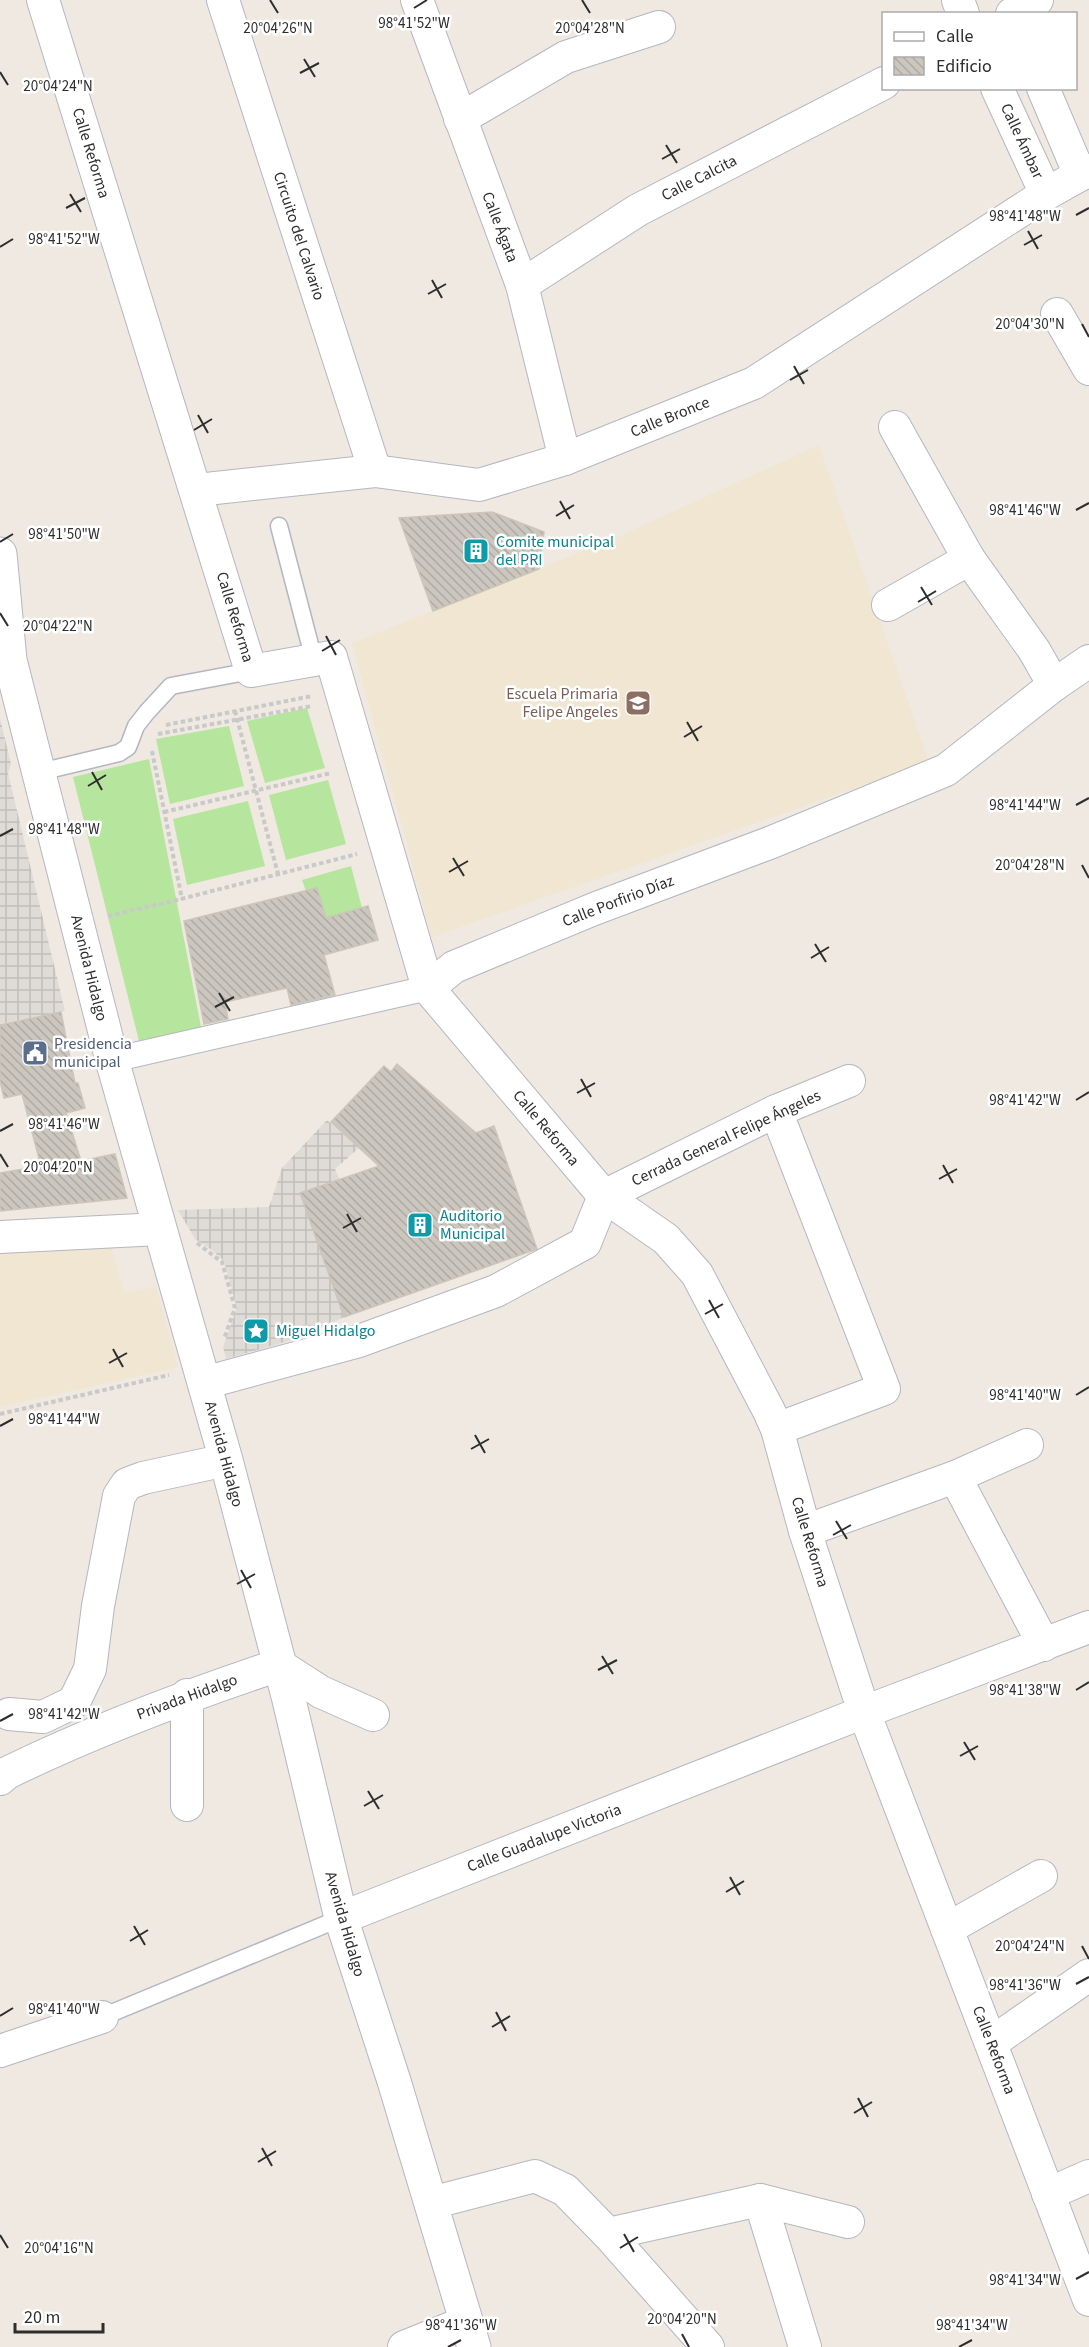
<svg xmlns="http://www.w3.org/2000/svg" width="1089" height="2347" viewBox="0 0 1089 2347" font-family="'Source Sans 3',sans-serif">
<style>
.education{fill:#f0e6d1}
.garden{fill:#b6e59e}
.plaza{fill:url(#plaza-grid)}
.building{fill:url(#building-back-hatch);stroke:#cbc5ba;stroke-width:1.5}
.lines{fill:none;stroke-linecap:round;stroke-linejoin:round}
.service-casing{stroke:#b4b7c1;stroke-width:19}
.pedestrian-casing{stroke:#b4b7c1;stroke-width:26}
.minor-casing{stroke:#b4b7c1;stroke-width:34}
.tertiary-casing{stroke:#b4b7c1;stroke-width:35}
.path{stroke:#c9c9c9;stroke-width:4;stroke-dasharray:4.5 3;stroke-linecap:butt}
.service{stroke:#fff;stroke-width:16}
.pedestrian{stroke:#fff;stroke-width:24}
.minor{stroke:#fff;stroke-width:32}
.tertiary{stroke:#fff;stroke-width:33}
.ticks{fill:none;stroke:#2e2e2e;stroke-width:2}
.labels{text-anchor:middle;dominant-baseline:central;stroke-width:5;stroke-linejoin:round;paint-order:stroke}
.street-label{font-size:16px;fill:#2e2e2e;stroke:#fff}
.culture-label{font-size:16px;fill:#0d838f;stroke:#fff;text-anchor:start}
.education-label{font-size:16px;fill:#785e54;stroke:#fff;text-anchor:end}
.service-label{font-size:16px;fill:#4e5e75;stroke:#fff;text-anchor:start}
.ticks-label{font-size:15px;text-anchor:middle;fill:#2e2e2e;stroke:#fff;stroke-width:5;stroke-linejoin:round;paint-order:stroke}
</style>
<defs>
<pattern id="plaza-grid" width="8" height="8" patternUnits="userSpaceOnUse" patternTransform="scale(1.5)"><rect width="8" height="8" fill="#dfdcd8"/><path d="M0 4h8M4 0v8" fill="none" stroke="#c0bdba"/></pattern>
<pattern id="building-back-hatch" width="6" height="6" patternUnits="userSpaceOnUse" patternTransform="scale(1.5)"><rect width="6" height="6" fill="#cbc7bf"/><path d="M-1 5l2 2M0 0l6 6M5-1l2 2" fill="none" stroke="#afaba4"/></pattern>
</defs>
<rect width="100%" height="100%" fill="#efe9e1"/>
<g class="education">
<polygon points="819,445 929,762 432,937 352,643 611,540"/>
<polygon points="111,1246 124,1293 156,1287 178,1367 0,1407 0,1254"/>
</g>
<g class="garden">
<polygon points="307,708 325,768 265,783 247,721"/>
<polygon points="229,726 244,786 170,804 156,739"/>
<polygon points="149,759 202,1032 140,1045 73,777"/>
<polygon points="328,780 346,844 286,860 269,795"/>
<polygon points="248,801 265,866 187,885 173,819"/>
<polygon points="351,866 362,908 326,918 317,888 306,891 302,880"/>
</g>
<g class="plaza">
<polygon points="0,718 11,764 8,773 65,1011 0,1024"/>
<polygon points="327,1120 359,1148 335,1169 340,1180 300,1193 344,1317 309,1335 226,1359 223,1347 237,1308 224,1261 212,1250 195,1239 178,1210 269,1207 282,1168"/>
</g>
<g class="building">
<polygon points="492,512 544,532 539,569 433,611 399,518"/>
<polygon points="317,888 326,918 368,906 378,940 324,955 335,995 291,1005 287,988 225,1002 228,1019 204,1024 184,921"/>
<polygon points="61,1012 75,1083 78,1083 85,1108 66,1113 81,1161 115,1154 127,1198 0,1211 0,1173 41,1166 22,1094 4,1098 0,1081 0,1025"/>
<polygon points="397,1064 476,1133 494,1126 537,1249 344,1317 300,1193 379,1166 331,1122 384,1066 391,1072"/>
</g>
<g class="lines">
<g class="service-casing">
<g id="service">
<polyline points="279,526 314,660"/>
<polyline points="40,772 119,753 128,747 136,726 147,712 171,686 251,671"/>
<polyline points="102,2017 341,1918"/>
</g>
</g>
<g class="pedestrian-casing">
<polyline id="pedestrian" points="112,1060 428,988"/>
</g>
<g class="minor-casing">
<g id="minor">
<polyline points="43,0 251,671 331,657 428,988 604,1196 666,1239 697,1274 769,1411 777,1429 805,1531 864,1712 1089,2300"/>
<polyline points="223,0 375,471"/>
<polyline points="417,0 522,285 565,459"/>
<polyline points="958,0 963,14"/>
<polyline points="1012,14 1037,0"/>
<polyline points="997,88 1046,194"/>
<polyline points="1043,88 1080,175"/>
<polyline points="460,119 566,57 659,27"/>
<polyline points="522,285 638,210 884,83"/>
<polyline points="1057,314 1089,369"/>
<polyline points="895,427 969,559 1034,650 1054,685"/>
<polyline points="197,490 375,471 479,485 565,459 754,383 1046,194 1089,170"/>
<polyline points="888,605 969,559"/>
<polyline points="428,988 454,967 594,909 772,842 946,770 1054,685 1089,661"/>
<polyline points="776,1111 884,1389 777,1429"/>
<polyline points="0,1237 160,1229"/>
<polyline points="204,1383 359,1341 496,1291 585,1243 604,1196 776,1111 849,1081"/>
<polyline points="955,1477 1044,1645"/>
<polyline points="805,1531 955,1477 1027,1445"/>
<polyline points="9,1714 43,1717 74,1702 90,1669 98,1606 119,1496 127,1484 143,1478 226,1460"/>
<path d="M0,1779L7,1773C95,1730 186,1696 279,1665L321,1692L373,1715"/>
<polyline points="187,1805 187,1695"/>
<polyline points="341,1918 864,1712 1089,1627"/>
<polyline points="947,1929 1041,1876"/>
<polyline points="991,2043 1089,1975"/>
<polyline points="0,2051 102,2017"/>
<polyline points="1048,2194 1089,2176"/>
<polyline points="760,2200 805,2347"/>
<polyline points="431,2203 535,2176 565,2190 608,2234 708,2347"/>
<polyline points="608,2234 760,2200 848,2222"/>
<polyline points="404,2347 466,2322"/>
</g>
</g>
<g class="tertiary-casing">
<polyline id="tertiary" points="0,554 10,660 112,1060 226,1460 288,1696 341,1918 394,2081 474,2347"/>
</g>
<g class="path">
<polyline points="235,711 278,874"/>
<polyline points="166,725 312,696"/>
<polyline points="158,734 312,706"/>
<polyline points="152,751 182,899"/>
<polyline points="164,812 331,773"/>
<polyline points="108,916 177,900 357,854"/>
<polyline points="197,1243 222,1262 235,1308 224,1339"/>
<polyline points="0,1414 169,1375"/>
</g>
<use href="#service" class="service"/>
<use href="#pedestrian" class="pedestrian"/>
<use href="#minor" class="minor"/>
<use href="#tertiary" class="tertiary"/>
</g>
<path class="ticks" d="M270,0L278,13M582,0L590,13M414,8L427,0M304,59L315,77M0,72L8,85M300,73L319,63M666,145L677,163M662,159L680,149M70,194L81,212M66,208L85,198M1076,215L1089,208M1028,231L1038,249M1024,245L1042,235M0,247L13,239M432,280L442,298M428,294L446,284M1082,324L1089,337M794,366L804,384M790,380L808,370M198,415L208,433M194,430L212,419M560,501L570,519M1076,510L1089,503M556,516L574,505M0,542L13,534M921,587L932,605M918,602L936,591M0,613L8,626M326,636L336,655M322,651L340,640M687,722L698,741M684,737L702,726M92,772L102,790M88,786L106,775M1076,805L1089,798M0,836L13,829M453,858L464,876M1082,865L1089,878M449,872L468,861M815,944L826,962M811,958L829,947M219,993L230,1011M215,1007L234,997M581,1079L591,1097M577,1093L595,1083M1076,1100L1089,1092M0,1131L13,1124M0,1154L8,1167M943,1165L953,1183M939,1179L957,1169M347,1214L357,1232M343,1228L361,1218M709,1300L719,1318M705,1314L723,1304M113,1349L123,1367M109,1363L127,1353M1076,1395L1089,1387M0,1426L13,1419M475,1435L485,1453M471,1449L489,1439M836,1521L847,1539M833,1535L851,1525M241,1570L251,1588M237,1584L255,1574M602,1656L613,1674M598,1670L617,1660M1076,1690L1089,1682M0,1721L13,1714M964,1742L975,1760M960,1756L978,1746M368,1791L379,1809M364,1806L383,1795M730,1877L740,1895M726,1892L744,1881M134,1926L145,1945M130,1941L148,1930M1082,1946L1089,1959M1076,1984L1089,1977M496,2012L506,2031M0,2016L13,2008M492,2027L510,2016M858,2098L868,2117M854,2113L872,2102M262,2148L272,2166M258,2162L276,2151M624,2234L634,2252M0,2235L8,2248M620,2248L638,2237M1076,2279L1089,2272M682,2334L689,2347M448,2347L461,2340M959,2347L972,2340"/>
<defs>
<g id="building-square" transform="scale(1.35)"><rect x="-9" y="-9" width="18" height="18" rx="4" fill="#0f9aa8" stroke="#fff"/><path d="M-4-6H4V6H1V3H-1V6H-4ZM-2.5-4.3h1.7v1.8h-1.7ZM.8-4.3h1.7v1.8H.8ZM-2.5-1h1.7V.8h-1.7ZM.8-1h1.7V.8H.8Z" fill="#fff"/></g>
<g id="school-square" transform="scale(1.35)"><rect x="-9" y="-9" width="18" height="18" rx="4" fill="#8d6e63" stroke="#fff"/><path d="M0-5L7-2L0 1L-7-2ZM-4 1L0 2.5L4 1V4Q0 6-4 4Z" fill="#fff"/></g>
<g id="civic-square" transform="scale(1.35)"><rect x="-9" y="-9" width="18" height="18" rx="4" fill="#5c6f8a" stroke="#fff"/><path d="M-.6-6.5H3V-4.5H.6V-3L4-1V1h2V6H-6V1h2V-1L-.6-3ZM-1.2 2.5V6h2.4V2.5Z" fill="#fff"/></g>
<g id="sight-square" transform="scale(1.35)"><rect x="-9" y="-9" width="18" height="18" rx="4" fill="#0f9aa8" stroke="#fff"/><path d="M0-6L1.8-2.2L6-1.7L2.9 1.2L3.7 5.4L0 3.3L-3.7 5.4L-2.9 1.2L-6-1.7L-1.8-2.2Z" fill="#fff"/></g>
</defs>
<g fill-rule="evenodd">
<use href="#building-square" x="476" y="551"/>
<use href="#school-square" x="638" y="703"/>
<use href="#civic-square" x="35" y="1053"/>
<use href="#building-square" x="420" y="1225"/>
<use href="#sight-square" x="256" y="1331"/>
</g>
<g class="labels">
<g class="street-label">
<text transform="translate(1022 141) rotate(65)">Calle Ámbar</text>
<text transform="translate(91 153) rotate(73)">Calle Reforma</text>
<text transform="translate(699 178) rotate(-27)">Calle Calcita</text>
<text transform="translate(500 227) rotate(69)">Calle Ágata</text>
<text transform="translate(299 236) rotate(72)">Circuito del Calvario</text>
<text transform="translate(670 417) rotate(-22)">Calle Bronce</text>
<text transform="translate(235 617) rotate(73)">Calle Reforma</text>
<text transform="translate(618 901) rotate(-21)">Calle Porfirio Díaz</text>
<text transform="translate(89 968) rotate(76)">Avenida Hidalgo</text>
<text transform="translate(546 1128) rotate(50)">Calle Reforma</text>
<text transform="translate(726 1138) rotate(-25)">Cerrada General Felipe Ángeles</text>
<text transform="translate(224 1454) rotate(75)">Avenida Hidalgo</text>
<text transform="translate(810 1542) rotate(73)">Calle Reforma</text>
<text transform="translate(187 1697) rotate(-20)">Privada Hidalgo</text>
<text transform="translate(544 1838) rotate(-21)">Calle Guadalupe Victoria</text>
<text transform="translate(345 1924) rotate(74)">Avenida Hidalgo</text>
<text transform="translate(994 2050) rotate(69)">Calle Reforma</text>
</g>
<g class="culture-label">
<text x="496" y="542">Comite municipal<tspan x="496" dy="18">del PRI</tspan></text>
<text x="440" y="1216">Auditorio<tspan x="440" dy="18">Municipal</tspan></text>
<text x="276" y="1331">Miguel Hidalgo</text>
</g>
<g class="education-label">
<text x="618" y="694">Escuela Primaria<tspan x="618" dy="18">Felipe Angeles</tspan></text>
</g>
<g class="service-label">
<text x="54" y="1044">Presidencia<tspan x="54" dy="18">municipal</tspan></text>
</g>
</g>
<g class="ticks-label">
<text x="414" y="28">98°41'52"W</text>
<text x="278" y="33">20°04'26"N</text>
<text x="590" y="33">20°04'28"N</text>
<text x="58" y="91">20°04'24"N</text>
<text x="1025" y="221">98°41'48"W</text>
<text x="64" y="244">98°41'52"W</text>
<text x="1030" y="329">20°04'30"N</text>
<text x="1025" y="515">98°41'46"W</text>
<text x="64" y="539">98°41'50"W</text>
<text x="58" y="631">20°04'22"N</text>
<text x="1025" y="810">98°41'44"W</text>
<text x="64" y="834">98°41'48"W</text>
<text x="1030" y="870">20°04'28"N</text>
<text x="1025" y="1105">98°41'42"W</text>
<text x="64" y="1129">98°41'46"W</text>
<text x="58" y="1172">20°04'20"N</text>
<text x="1025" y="1400">98°41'40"W</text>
<text x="64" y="1424">98°41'44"W</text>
<text x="1025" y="1695">98°41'38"W</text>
<text x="64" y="1719">98°41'42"W</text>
<text x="1030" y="1951">20°04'24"N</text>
<text x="1025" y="1990">98°41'36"W</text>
<text x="64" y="2014">98°41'40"W</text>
<text x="59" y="2253">20°04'16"N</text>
<text x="1025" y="2285">98°41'34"W</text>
<text x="682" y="2324">20°04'20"N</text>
<text x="461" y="2330">98°41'36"W</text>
<text x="972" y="2330">98°41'34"W</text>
</g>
<rect x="882" y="12" width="195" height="78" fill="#ffffff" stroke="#ababab" stroke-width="1.5"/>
<rect x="894" y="32" width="30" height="9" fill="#ffffff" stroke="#ababab" stroke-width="1.5"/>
<text x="936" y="42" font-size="18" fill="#2e2e2e">Calle</text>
<rect x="894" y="57" width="30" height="18" fill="url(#building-back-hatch)" stroke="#ababab" stroke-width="1.5"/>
<text x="936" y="72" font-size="18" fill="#2e2e2e">Edificio</text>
<path d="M15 2323v9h88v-9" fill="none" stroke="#2e2e2e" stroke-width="3"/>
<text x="24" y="2323" font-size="18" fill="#2e2e2e" stroke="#ffffff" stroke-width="4.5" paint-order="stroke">20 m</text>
</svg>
